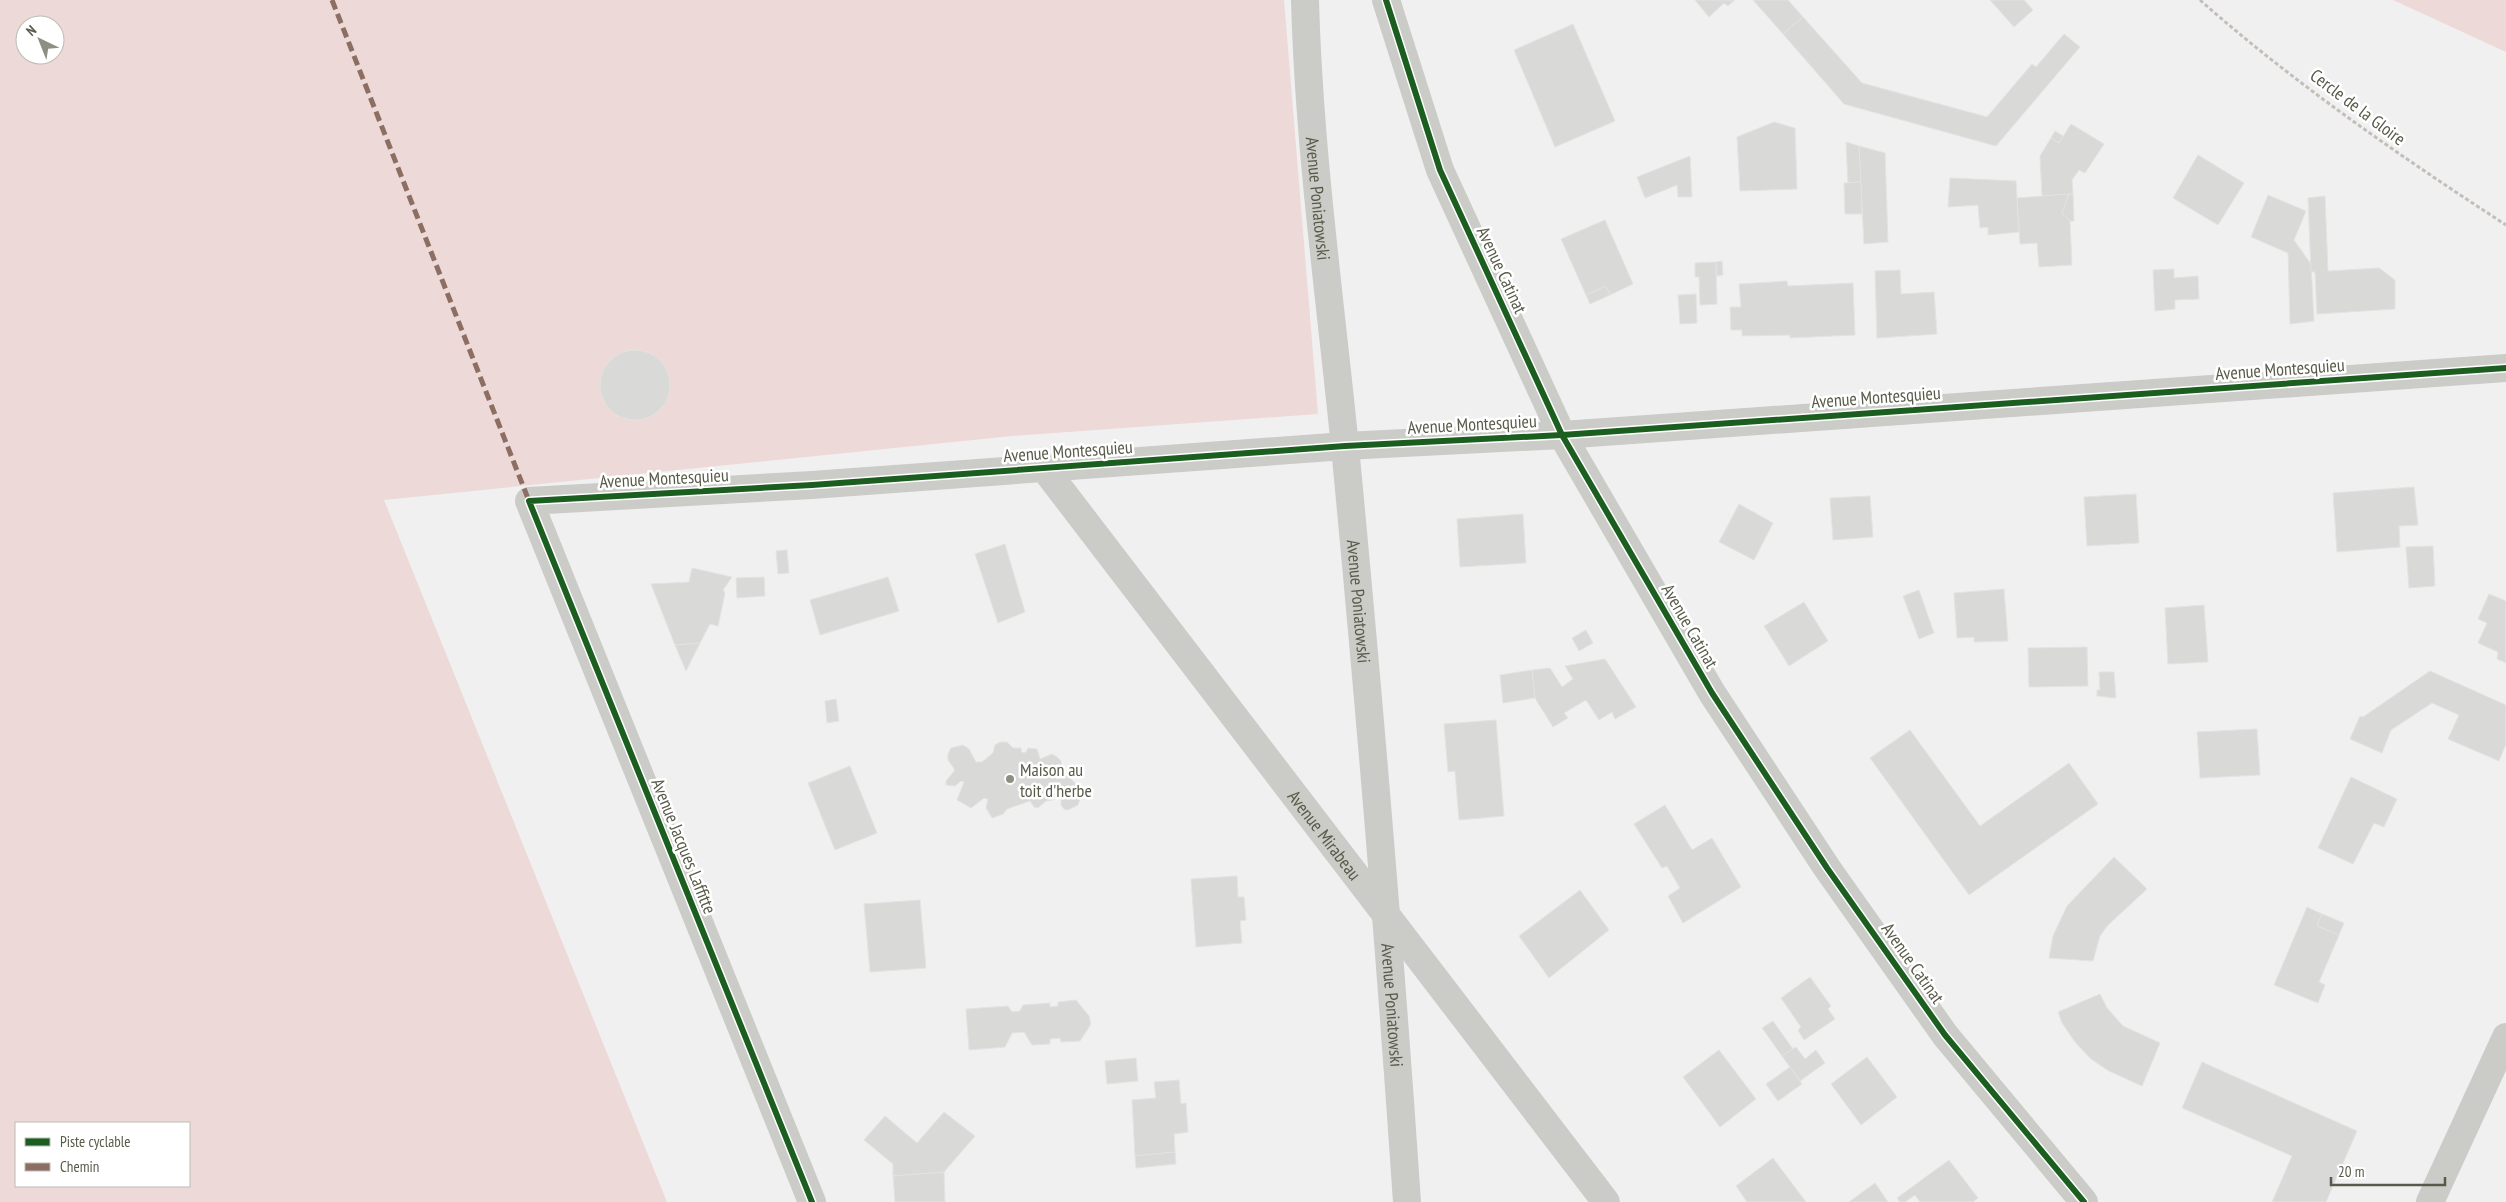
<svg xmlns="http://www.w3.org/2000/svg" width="2506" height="1202" viewBox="0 0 2506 1202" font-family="'PT Sans Narrow',sans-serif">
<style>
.green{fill:#edd9d7;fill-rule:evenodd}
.building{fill:#d9d9d8;stroke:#e2e3e2}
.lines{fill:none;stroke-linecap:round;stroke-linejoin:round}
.path{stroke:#c4bdb8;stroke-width:3;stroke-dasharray:4 2.5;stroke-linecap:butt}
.minor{stroke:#cbccc8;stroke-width:28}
.quiet{stroke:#8d6e63;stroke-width:5;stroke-dasharray:10 5;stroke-linecap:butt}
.cycleway-casing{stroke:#fff;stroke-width:9}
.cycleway{stroke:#1b5e20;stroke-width:6}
.poi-dot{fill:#8d8f84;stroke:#fff;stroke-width:2}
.labels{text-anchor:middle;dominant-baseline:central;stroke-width:5;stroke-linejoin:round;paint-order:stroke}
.street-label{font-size:18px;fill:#585b49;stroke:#fff}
.poi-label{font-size:18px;fill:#585b49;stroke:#fff;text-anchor:start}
</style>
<rect width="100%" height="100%" fill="#f0f0f1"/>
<g class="green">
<path d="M0,0H1284L1318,414L1012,436L384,500L667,1202H0ZM25,25H55V55H25ZM16,1123H189V1186H16Z"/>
<polygon points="2393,0 2506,0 2506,52"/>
</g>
<g class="building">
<polygon points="1695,0 1735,0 1728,6 1724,3 1709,17"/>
<polygon points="1753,0 1788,0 1803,17 1783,34"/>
<polygon points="1990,0 2024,0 2033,10 2014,27"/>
<polygon points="1803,17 1862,83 1987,117 2032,64 2036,67 2064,34 2080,47 1996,146 1844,104 1783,34"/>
<polygon points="1573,24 1615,121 1555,147 1514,50"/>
<polygon points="1774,122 1795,128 1797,189 1740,191 1737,137"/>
<polygon points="2071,124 2104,144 2085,173 2079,170 2072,180 2073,194 2042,196 2040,156 2051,138 2059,143"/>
<polygon points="2055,131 2063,136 2059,143 2051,138"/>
<polygon points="1846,142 1859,146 1861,182 1848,183"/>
<polygon points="1859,146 1885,153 1888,242 1864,244"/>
<polygon points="2198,155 2244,183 2218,225 2173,198"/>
<polygon points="1690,156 1692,197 1678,197 1677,185 1645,198 1637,177"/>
<polygon points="1950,178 2016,181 2019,232 1988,235 1988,227 1980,228 1978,205 1948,207"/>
<polygon points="1861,182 1862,214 1845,214 1844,183"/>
<polygon points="2069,194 2062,213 2070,221 2072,265 2039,267 2037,243 2020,244 2017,198"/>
<polygon points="2069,194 2073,194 2074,221 2070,221 2062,213"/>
<polygon points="2268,195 2306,211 2294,240 2311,264 2314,321 2290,324 2288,253 2251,237"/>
<polygon points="2325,196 2328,271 2379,268 2395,280 2395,309 2317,314 2315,272 2311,272 2308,198"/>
<polygon points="1605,220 1633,284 1610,295 1606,286 1586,295 1561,239"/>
<polygon points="1722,261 1723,275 1717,276 1716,262"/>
<polygon points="1716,262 1717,304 1700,305 1699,277 1695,277 1695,263"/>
<polygon points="2174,269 2174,278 2198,276 2199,299 2175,300 2175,309 2155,311 2153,270"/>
<polygon points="1900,270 1901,294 1934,292 1937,334 1877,338 1875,271"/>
<polygon points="1787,281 1788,286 1853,283 1855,335 1790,338 1790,335 1742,336 1742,330 1731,330 1730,307 1741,307 1739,284"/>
<polygon points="1606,286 1610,295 1590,304 1586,295"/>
<polygon points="1696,294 1697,323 1680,324 1678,295"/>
<circle cx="635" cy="385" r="35"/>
<polygon points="2414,487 2418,525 2399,526 2400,547 2337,552 2333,493"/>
<polygon points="2136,494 2139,543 2087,546 2084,497"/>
<polygon points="1870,496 1873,537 1833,540 1830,498"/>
<polygon points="1739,504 1773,523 1754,560 1719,542"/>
<polygon points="1523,514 1526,563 1460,567 1457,519"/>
<polygon points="1005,544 1025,612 998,623 975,554"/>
<polygon points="2433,546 2435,586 2409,588 2406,547"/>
<polygon points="787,550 789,573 778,574 776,551"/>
<polygon points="692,568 732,577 723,590 725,593 718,626 710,624 700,643 675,645 651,584 689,582"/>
<polygon points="764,577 765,596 737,598 736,578"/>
<polygon points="888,577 899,611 820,635 810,600"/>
<polygon points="2004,589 2008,641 1974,642 1974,637 1957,638 1954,593"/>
<polygon points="1919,590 1934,633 1919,639 1903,596"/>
<polygon points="2489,594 2506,601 2506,663 2497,659 2498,652 2478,643 2487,623 2478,619"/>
<polygon points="1804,602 1828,641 1789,666 1764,626"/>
<polygon points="2204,605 2208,662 2168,664 2165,608"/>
<polygon points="1586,630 1593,643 1579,651 1572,638"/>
<polygon points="700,643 686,671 675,645"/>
<polygon points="2087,647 2088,686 2029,687 2028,648"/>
<polygon points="1605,659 1636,707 1615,719 1612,712 1599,720 1586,700 1564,713 1568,718 1553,727 1535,698 1532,670 1550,668 1562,687 1573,679 1565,666"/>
<polygon points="1532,670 1535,698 1503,703 1500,675"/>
<polygon points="2430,671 2506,705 2506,744 2499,761 2448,739 2459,715 2432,703 2391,730 2382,753 2350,739 2360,716 2363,717"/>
<polygon points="2099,672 2114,672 2116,698 2097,696 2097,690 2100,690"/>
<polygon points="836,699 839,721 827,723 825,701"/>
<polygon points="1496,720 1504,816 1459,820 1455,771 1448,772 1444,724"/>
<polygon points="2257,729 2260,775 2200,778 2197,732"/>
<polygon points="1910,730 1980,826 2069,763 2098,804 1969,895 1870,758"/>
<polygon points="1000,742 1007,742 1013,748 1021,748 1022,753 1026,752 1028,748 1037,749 1040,759 1052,754 1057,757 1061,761 1062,774 1068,776 1079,787 1080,799 1078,805 1068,810 1064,809 1061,805 1061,796 1056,793 1053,800 1046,801 1038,808 1034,807 1030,801 1007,809 1003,814 992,818 986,808 988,799 984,798 971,808 957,800 964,782 961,781 955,786 946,785 946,781 955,770 948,760 948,754 951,748 963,745 969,749 976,762 982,762 993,753 995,745"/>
<polygon points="850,766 877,833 835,850 808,783"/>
<polygon points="2351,777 2397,799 2384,827 2374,823 2353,864 2318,848"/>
<polygon points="1665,805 1692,850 1712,838 1741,887 1683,923 1668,896 1680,888 1667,866 1662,868 1634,824"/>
<polygon points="2114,857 2147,889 2107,926 2100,936 2093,961 2049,958 2053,936 2067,906"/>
<polygon points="1237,876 1238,897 1244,897 1246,920 1240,921 1242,943 1196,947 1191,879"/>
<polygon points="1580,890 1609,930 1549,978 1519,936"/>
<polygon points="920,900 926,968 870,972 864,904"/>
<polygon points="2307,907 2322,914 2317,926 2339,935 2319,982 2325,985 2318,1003 2274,985"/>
<polygon points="2322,914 2344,923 2339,935 2317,926"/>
<polygon points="1810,977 1831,1006 1828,1009 1835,1019 1804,1040 1798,1030 1801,1027 1781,998"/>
<polygon points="2100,994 2107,1008 2123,1026 2160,1043 2142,1086 2109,1071 2091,1059 2075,1042 2062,1023 2058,1012"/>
<polygon points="1076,1000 1089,1016 1091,1024 1080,1041 1061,1042 1060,1038 1050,1039 1050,1044 1032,1045 1024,1032 1012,1033 1005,1047 969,1050 966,1009 1008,1006 1012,1012 1020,1011 1023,1005 1050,1003 1050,1007 1058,1006 1058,1002"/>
<polygon points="1773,1021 1793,1049 1782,1056 1762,1028"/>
<polygon points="1796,1047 1805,1059 1816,1050 1825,1063 1800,1081 1782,1056"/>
<polygon points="1719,1050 1756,1099 1720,1127 1683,1077"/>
<polygon points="1867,1057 1897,1097 1861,1125 1831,1084"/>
<polygon points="1136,1058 1138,1081 1107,1084 1105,1061"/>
<polygon points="2202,1062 2357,1131 2326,1202 2272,1202 2292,1156 2182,1108"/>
<polygon points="1790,1067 1802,1084 1778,1101 1766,1084"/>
<polygon points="1179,1080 1181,1104 1186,1103 1188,1132 1174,1134 1175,1152 1135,1156 1132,1100 1156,1098 1154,1082"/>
<polygon points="944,1112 975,1136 944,1172 893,1176 893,1164 864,1140 885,1116 917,1143"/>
<polygon points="1175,1152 1176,1164 1136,1168 1135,1156"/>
<polygon points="1773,1158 1806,1202 1747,1202 1736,1186"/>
<polygon points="1949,1160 1978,1198 1973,1202 1920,1202 1915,1195 1905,1202 1900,1202 1897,1198"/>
<polygon points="944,1172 945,1202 895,1202 893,1176"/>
<polygon points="1875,1183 1888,1202 1849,1202"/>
</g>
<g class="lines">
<path class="path" d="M2200,0C2295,84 2400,156 2506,225"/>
<g class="minor">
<path id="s1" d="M1305,0C1309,149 1330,298 1345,447C1369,698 1390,950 1407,1202"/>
<polyline points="1386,0 1440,170 1562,435 1712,693 1827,868 1945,1035 2084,1202"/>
<path id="s2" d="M1044,468L1606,1202"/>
<polyline points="812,1202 529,501 812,485 1345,446 1562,435 2506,368"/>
<polyline points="2430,1202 2506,1037"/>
</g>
<polyline class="quiet" points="332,0 529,501"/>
<g class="cycleway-casing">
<g id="cycleway">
<polyline points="1386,0 1440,170 1562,435 1712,693 1827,868 1945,1035 2084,1202"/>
<polyline points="812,1202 529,501 812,485 1345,446 1562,435 2506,368"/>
</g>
</g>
<use href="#cycleway" class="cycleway"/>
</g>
<circle class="poi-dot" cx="1010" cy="779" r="5"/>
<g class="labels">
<g class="street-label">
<text transform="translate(2358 107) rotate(37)">Cercle de la Gloire</text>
<text stroke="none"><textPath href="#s1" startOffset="199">Avenue Poniatowski</textPath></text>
<text transform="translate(1502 270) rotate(65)">Avenue Catinat</text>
<text transform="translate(2280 369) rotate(-4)">Avenue Montesquieu</text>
<text transform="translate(1876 397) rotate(-4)">Avenue Montesquieu</text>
<text transform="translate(1472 424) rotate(-3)">Avenue Montesquieu</text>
<text transform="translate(1068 451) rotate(-4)">Avenue Montesquieu</text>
<text transform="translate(664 478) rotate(-3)">Avenue Montesquieu</text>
<text stroke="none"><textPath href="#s1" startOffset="604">Avenue Poniatowski</textPath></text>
<text transform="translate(1690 626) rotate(60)">Avenue Catinat</text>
<text stroke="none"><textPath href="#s2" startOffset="462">Avenue Mirabeau</textPath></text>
<text transform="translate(684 846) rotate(68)">Avenue Jacques Laffitte</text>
<text transform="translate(1913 963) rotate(55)">Avenue Catinat</text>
<text stroke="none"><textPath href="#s1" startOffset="1009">Avenue Poniatowski</textPath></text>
</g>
<g class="poi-label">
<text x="1020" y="769">Maison au<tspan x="1020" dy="21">toit d'herbe</tspan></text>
</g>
</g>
<rect x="15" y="1122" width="175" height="65" fill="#ffffff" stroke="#bcbdb6"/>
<rect x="25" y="1138" width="25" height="8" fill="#1b5e20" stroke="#bcbdb6"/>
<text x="60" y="1147" font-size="15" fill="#585b49">Piste cyclable</text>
<rect x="25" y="1163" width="25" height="8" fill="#8d6e63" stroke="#bcbdb6"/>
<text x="60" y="1172" font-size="15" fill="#585b49">Chemin</text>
<g transform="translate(40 40) rotate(317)"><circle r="24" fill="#ffffff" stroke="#bcbdb6"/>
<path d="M0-4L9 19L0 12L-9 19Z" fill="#8d8f84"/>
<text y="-8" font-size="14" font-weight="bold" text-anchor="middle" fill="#585b49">N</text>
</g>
<path d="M2331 1177v8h114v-8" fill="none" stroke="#585b49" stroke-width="2.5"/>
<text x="2338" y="1177" font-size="15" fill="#585b49" stroke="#ffffff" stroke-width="4" paint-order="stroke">20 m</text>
</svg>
